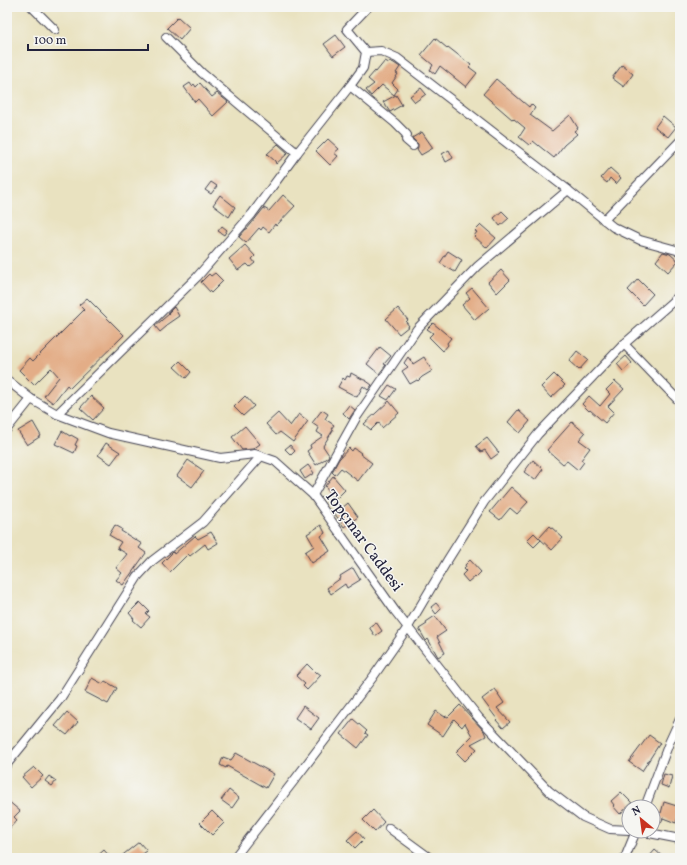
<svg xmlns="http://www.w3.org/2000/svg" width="687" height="865" viewBox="0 0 687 865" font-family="Vollkorn,serif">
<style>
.building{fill:#e3ad87}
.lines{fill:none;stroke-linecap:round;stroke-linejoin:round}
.minor-casing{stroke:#403f4f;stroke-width:10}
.minor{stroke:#fff;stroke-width:8}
.labels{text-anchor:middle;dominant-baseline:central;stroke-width:3;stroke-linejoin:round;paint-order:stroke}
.street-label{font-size:16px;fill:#22223b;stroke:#f6f6f2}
</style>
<rect width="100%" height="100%" fill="#f6f6f2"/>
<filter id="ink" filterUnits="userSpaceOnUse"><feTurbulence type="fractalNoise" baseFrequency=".025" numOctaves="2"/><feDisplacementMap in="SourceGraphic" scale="8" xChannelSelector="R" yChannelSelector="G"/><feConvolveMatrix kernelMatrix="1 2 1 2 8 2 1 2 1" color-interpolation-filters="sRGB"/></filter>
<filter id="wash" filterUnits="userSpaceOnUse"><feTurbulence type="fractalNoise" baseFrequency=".012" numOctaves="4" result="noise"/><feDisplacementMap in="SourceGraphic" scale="16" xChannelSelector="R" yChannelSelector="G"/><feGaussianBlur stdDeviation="0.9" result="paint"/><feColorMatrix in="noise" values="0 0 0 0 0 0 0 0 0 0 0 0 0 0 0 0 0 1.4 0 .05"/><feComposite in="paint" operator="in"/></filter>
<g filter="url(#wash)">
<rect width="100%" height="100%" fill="#e9e2c0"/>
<g id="blocks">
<g class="building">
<polygon points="178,17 190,28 180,40 167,28"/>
<polygon points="336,35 345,47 333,56 324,44"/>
<polygon points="435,38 447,48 448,47 471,65 469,67 477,73 466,87 440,66 435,74 430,70 433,65 421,55"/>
<polygon points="385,61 389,63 390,61 394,63 400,67 396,73 398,74 392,83 398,89 394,95 382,85 371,96 366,90 374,84 368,79 375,71 376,72"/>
<polygon points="622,65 633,74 624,87 612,78"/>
<polygon points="496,79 529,107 531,104 535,108 530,115 552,131 570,115 578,128 574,131 577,134 564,145 554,158 533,141 529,145 519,137 525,128 514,119 513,120 483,94"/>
<polygon points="190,83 192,86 194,84 196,87 200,83 212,97 217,93 228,102 213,116 198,99 195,102 184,87"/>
<polygon points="421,88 426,94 415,102 410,96"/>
<polygon points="396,95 402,105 390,112 383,102"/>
<polygon points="663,116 676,127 668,137 655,127"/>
<polygon points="422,132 433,148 421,155 417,149 418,147 418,144 412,138"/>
<polygon points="328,139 339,149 334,153 338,156 330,165 316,151"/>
<polygon points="278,144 288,153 276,164 275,161 267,154"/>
<polygon points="449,150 453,158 446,162 442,154"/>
<polygon points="610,168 621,178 616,184 610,178 607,183 601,178"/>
<polygon points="211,182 217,186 211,194 205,190"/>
<polygon points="220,195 235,207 229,217 213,205"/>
<polygon points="283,195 295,206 276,226 275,224 269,232 263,227 261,230 259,228 246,243 239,237 246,229 247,229 264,208 269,211"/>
<polygon points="502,211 509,218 500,226 494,218"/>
<polygon points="481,225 496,238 487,248 474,236 477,232 475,231"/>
<polygon points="222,226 227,230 224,235 218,231"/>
<polygon points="245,245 255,256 252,259 255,263 250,267 247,264 238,270 229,259"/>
<polygon points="448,251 462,260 455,272 440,263"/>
<polygon points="663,252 670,254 678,261 668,272 656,261"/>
<polygon points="501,270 510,280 497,293 488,282"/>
<polygon points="215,273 223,281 211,293 201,282 209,274 211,276"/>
<polygon points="638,279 653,294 643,305 628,290"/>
<polygon points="472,288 489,308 475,320 462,305 470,298 466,293"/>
<polygon points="87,298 124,335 70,388 67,385 53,403 44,396 59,377 51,368 34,385 19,370 30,358 33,361 84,310 79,305"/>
<polygon points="174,307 179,316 166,325 167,326 160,332 155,326 169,314 168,313"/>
<polygon points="398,308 408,320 406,322 409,326 399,334 386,319"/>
<polygon points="433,323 451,338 447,343 448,345 443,351 429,337 433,333 427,329"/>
<polygon points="380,347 391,356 384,364 386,365 379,374 367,364"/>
<polygon points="577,351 588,360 579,370 569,361"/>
<polygon points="626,356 632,363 623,371 617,364"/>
<polygon points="408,357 413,364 424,357 432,371 422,377 418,381 417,380 410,384 402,371 408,367 404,363"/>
<polygon points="180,361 191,372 186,378 174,367"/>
<polygon points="351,373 364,380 365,380 372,385 368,390 363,386 357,397 338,387 343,378 345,380 347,376 350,377"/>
<polygon points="554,374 565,385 551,398 541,387"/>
<polygon points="615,381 624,389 608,406 614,412 605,423 590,410 589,411 582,404 589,396 600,406 610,394 606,390"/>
<polygon points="389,385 396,389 388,400 381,396"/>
<polygon points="91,396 104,408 93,420 80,408"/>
<polygon points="245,396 254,406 243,416 234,407"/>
<polygon points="389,401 399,413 382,428 379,422 371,430 364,424"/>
<polygon points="349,405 355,410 349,419 343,413"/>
<polygon points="322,410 328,414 325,419 334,425 331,429 333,430 323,446 329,455 328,457 316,465 307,451 311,448 310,445 323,436 317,432 319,428 312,423"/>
<polygon points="518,410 530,421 520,433 508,422"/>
<polygon points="278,413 290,426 299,414 308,421 293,442 280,432 276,435 266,424"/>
<polygon points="33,422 41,436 27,445 18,431"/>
<polygon points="572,422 585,433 579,440 590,448 581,460 584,462 578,470 567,461 563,464 547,450"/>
<polygon points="245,426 260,444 253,449 242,450 232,437"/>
<polygon points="62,431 70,436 71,435 78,439 75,445 77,446 74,453 55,444"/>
<polygon points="487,438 499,453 491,459 485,450 481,452 476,446"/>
<polygon points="106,443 120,452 111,464 98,455"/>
<polygon points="290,445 295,451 291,455 285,449"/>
<polygon points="349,448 352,451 354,448 361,453 360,454 372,463 358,481 341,468 335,475 332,472 339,459"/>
<polygon points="188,460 204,471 192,487 177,476"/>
<polygon points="533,460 543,469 535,480 524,472"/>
<polygon points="308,465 314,473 305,479 300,471"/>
<polygon points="333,476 345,490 336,499 325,486"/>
<polygon points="511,487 528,502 517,514 510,508 500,520 490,512"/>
<polygon points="348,503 358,517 344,527 335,514"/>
<polygon points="115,525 122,529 121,531 142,544 139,548 146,553 123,585 116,580 122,573 116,568 127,554 117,548 121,542 109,535"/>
<polygon points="321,525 325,533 321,536 330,551 312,563 305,552 314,546 307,534"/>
<polygon points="550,526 563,538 552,550 539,538"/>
<polygon points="211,532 218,543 208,549 205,544 190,556 188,554 170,572 162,563 173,552 174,554 195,536 198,539"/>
<polygon points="534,533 541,540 534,547 527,540"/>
<polygon points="470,560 481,572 476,577 475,576 468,582 462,575 466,571 464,569 466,567 465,565"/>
<polygon points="353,568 360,580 347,588 345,584 331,594 327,588 341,578 340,576"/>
<polygon points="140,602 149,611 146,614 150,617 141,627 133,620 134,619 129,613"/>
<polygon points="436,603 441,609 436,614 431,607"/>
<polygon points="435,616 446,631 437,637 445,653 438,657 428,639 426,641 419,629 427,624 426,622"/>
<polygon points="376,622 382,631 375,636 369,627"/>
<polygon points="307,664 316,673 317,672 321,675 307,690 303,686 305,684 296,676"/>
<polygon points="92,678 103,684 105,681 117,688 108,704 85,692"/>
<polygon points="495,689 499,694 498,694 504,703 497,708 510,722 503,728 496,720 497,719 482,699"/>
<polygon points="460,705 484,731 486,736 471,744 477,749 465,761 456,752 472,736 465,723 462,727 454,719 443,736 427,725 436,711 445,717 446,716 448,717"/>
<polygon points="303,706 319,718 311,729 295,718"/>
<polygon points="67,712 78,722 67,735 55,726"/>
<polygon points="353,719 367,731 365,733 368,735 358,748 341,734"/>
<polygon points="649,735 660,743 642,771 629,762"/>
<polygon points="236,753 274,774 266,788 227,766 226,768 220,765 223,757 231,760"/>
<polygon points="34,767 43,776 31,787 22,777"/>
<polygon points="664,774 672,776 669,788 661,785"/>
<polygon points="49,776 56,781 52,786 45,781"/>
<polygon points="229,790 239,798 232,808 221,800"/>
<polygon points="621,792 632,803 620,814 613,806 614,805 611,801"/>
<polygon points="7,800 20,811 14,817 17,820 7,831"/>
<polygon points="664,802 680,807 680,810 676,823 663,818 661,823 653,820 654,811 661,813"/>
<polygon points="373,810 384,822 375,832 363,820"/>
<polygon points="212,811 224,823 212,835 200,823"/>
<polygon points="357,831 364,839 355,848 347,840"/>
<polygon points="139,842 147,851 137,858 119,858"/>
<polygon points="104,850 111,858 95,858"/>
<polygon points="655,850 664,858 648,858"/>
</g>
</g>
</g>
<g filter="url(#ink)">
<use href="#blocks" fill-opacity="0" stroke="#403f4f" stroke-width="1"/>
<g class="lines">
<g class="minor-casing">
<g id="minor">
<polyline points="32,7 55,30"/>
<polyline points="166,37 202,73 297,153"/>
<polyline points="366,52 381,51 397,58 568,190 613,227 640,240 680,251"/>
<polyline points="350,86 395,123 407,135 406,140 413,146"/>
<polyline points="604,220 680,141"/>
<polyline points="624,344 680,402"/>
<polyline points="7,380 31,399 57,414 108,433 220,458 255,454 275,461 313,495 395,611 479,718 549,791 583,817 610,829 629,830"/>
<polyline points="57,414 197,277 252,214 297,153 350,86 363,68 366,52 347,29 368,7"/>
<polyline points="7,429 31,399"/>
<polyline points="313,495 356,418 417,329 478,266 568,190"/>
<polyline points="7,764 60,699 138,576 152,561 203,522 261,456"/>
<polyline points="645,807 669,743 680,719"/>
<polyline points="389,828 430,858"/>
<polyline points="639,831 680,839"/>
<polyline points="234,858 293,782 373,677 408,627 447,561 484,502 538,434 624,344 680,295"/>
<polyline points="625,858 636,831"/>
</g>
</g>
<use href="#minor" class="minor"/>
</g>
</g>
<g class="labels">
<g class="street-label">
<text transform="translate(363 541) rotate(54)">Topçınar Caddesi</text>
</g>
</g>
<rect width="687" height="865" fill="none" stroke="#f6f6f2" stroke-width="24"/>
<g transform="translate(641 819) rotate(331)"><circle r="19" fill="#f6f6f2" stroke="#a1a1a9"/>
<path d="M0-3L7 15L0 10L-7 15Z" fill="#c8321e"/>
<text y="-6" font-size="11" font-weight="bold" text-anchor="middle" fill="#22223b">N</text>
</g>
<path d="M28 44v6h120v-6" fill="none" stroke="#22223b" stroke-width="2"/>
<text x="34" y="44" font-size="12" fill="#22223b" stroke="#f6f6f2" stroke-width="3" paint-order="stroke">100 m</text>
</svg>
